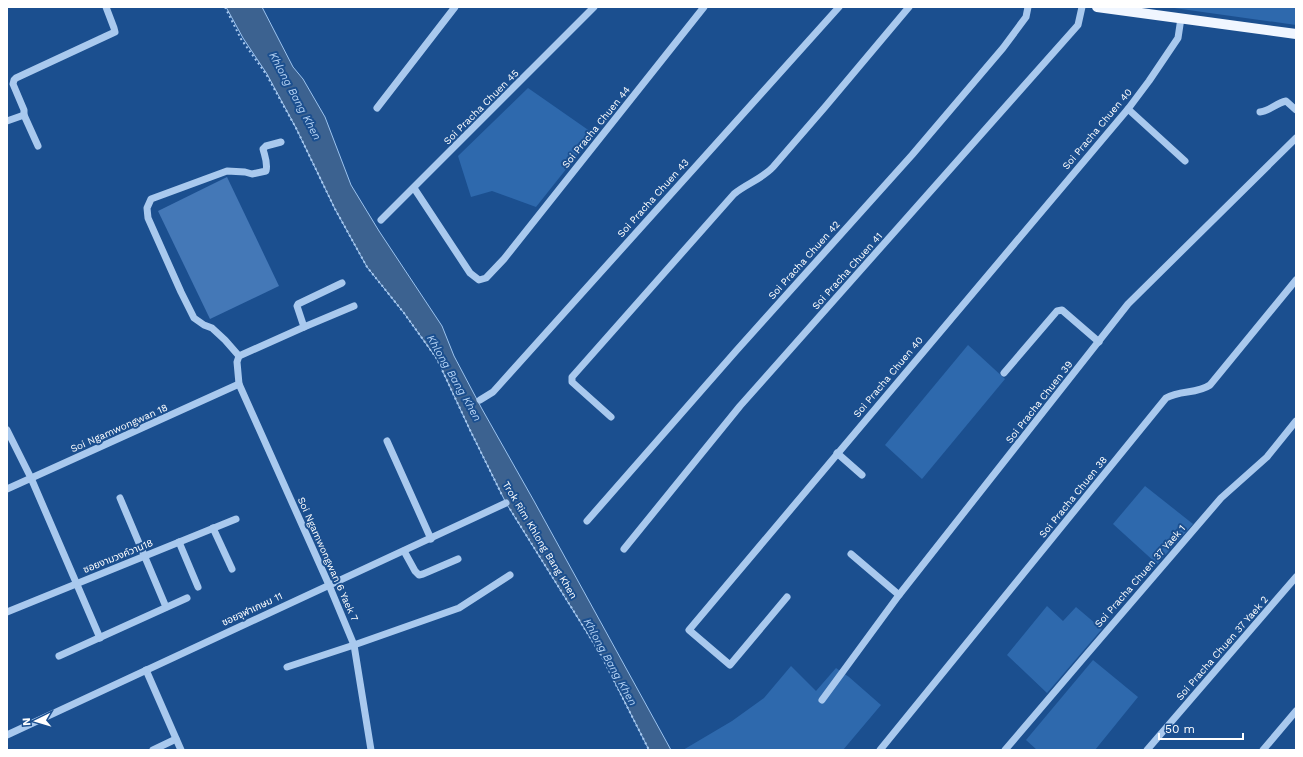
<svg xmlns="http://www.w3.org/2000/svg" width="1303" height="757" viewBox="0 0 1303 757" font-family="'Work Sans','Noto Sans Thai',sans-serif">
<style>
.green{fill:#2e69ad}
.water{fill:#3c6290;stroke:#9cc4f0}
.building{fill:#4478b7}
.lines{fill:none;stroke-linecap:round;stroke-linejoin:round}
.path{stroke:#a9c9ee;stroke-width:2;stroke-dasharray:2 3;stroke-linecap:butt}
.minor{stroke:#a9c9ee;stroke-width:7}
.major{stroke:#f0f6ff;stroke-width:10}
.labels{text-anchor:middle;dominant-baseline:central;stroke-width:4;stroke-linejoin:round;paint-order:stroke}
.street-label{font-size:10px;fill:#fff;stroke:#1b4f8f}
.water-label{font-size:11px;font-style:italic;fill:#b5d3f5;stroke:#1b4f8f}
</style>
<rect width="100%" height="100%" fill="#1b4f8f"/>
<g class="green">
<polygon points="1167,7 1296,7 1296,25"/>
<polygon points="528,88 594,134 536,207 492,191 471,197 458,156"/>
<polygon points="968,345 1005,379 922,479 885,445"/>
<polygon points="1145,486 1193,524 1157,564 1113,524"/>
<polygon points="1047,606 1063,621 1076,607 1102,629 1047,693 1007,655"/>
<polygon points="1093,660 1138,697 1095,750 1037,750 1026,740"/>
<polygon points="791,666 816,691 836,668 849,677 881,705 843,750 683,750 732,721 764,698"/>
</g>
<polygon class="water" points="226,7 262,7 293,67 303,79 325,117 351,185 379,231 442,326 454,356 482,409 534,501 671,750 649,750 601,655 506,503 470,430 437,359 404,313 367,267 335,209 296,128 267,74 243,38"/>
<polygon class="building" points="227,177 279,286 210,319 158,211"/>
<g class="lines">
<g class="path">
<polyline points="225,7 241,39 266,74 296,128 335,209 367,267 404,313 437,359 470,430 502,495"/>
<polyline points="510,509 601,655 649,750"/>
</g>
<g class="minor">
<polyline points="377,108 455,7"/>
<polyline points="1128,109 1185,161"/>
<path d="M1260,112C1270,111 1276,103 1286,101L1296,110"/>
<polyline points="7,121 24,115"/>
<polyline points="38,146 24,115 24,110 13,84 14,80 16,78 115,32 114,28 106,7"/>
<polyline points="414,188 470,273 479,280 486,278 504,259 704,7"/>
<polyline points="381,220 594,7"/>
<polyline points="342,283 298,304 297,306 304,327 239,356 237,362 239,384 329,585 354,645 371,750"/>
<polyline points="304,327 354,306"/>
<path d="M239,356L225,340L212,328L204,325L194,318L181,292L148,218L147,208L151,199L227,171L245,172L252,174L266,171C268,163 265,157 263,149L266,146L281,142"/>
<polyline points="1004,373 1057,311 1062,310 1099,342"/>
<polyline points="480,400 493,392 839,7"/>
<path d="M611,417L572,382V377L734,194C746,184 762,179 773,167L825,107L909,7"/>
<polyline points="7,430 31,478 100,638"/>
<polyline points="387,441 431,539"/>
<polyline points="837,453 862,475"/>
<polyline points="7,489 239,384"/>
<polyline points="120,498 166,607"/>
<polyline points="587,521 736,351 912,155 1003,48 1026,17 1028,7"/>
<polyline points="213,528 232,569"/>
<polyline points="179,542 198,587"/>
<polyline points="624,549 740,406 1078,25 1082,7"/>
<polyline points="404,551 415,571 419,575 423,574 458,559"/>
<polyline points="851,554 899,595"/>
<polyline points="787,597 730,665 689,630 1128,109 1149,81 1178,38 1181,18"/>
<polyline points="7,612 236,519"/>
<polyline points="59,656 187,598"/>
<polyline points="287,667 354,645 459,608 510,575"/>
<polyline points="146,670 181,750"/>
<polyline points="822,700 899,595 1128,304 1296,138"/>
<polyline points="7,735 506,503"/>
<polyline points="153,750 176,739"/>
<path d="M880,750L1166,398C1180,390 1197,394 1210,385L1296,280"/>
<polyline points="1005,750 1081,661 1221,498 1267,457 1296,421"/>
<polyline points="1147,750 1296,577"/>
<polyline points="1263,750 1296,711"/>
</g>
<polyline class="major" points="1097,7 1296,34"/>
</g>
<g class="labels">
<g class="street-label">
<text transform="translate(481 107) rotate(-45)">Soi Pracha Chuen 45</text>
<text transform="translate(596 127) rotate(-51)">Soi Pracha Chuen 44</text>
<text transform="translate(1097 129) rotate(-50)">Soi Pracha Chuen 40</text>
<text transform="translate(653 198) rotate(-48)">Soi Pracha Chuen 43</text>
<text transform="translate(804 260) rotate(-48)">Soi Pracha Chuen 42</text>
<text transform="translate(847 271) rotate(-48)">Soi Pracha Chuen 41</text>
<text transform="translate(888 377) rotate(-50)">Soi Pracha Chuen 40</text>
<text transform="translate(1039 402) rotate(-52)">Soi Pracha Chuen 39</text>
<text transform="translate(119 428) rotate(-24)">Soi Ngamwongwan 18</text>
<text transform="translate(1073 497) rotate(-51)">Soi Pracha Chuen 38</text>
<text transform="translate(540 540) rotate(59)">Trok Rim Khlong Bang Khen</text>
<text transform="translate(118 556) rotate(-22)">ซอยงามวงค์วาน18</text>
<text transform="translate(328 559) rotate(66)">Soi Ngamwongwan 6 Yaek 7</text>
<text transform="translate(1140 576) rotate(-49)">Soi Pracha Chuen 37 Yaek 1</text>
<text transform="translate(252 609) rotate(-25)">ซอยจุฬาเกษม 11</text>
<text transform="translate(1222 648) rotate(-49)">Soi Pracha Chuen 37 Yaek 2</text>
</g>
<g class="water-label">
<text transform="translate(295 96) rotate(62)">Khlong Bang Khen</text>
<text transform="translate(454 378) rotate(60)">Khlong Bang Khen</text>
<text transform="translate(610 662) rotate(61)">Khlong Bang Khen</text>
</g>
</g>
<rect width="1303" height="757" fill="none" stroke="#ffffff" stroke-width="16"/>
<g transform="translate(36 721) rotate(265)" stroke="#1b4f8f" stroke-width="3" paint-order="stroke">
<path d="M0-3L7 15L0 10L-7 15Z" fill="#ffffff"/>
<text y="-6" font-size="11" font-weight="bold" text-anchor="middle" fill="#ffffff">N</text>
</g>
<path d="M1159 733v6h84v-6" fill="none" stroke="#ffffff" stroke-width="2"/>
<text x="1165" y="733" font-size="12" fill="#ffffff" stroke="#1b4f8f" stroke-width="3" paint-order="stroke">50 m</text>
</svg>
